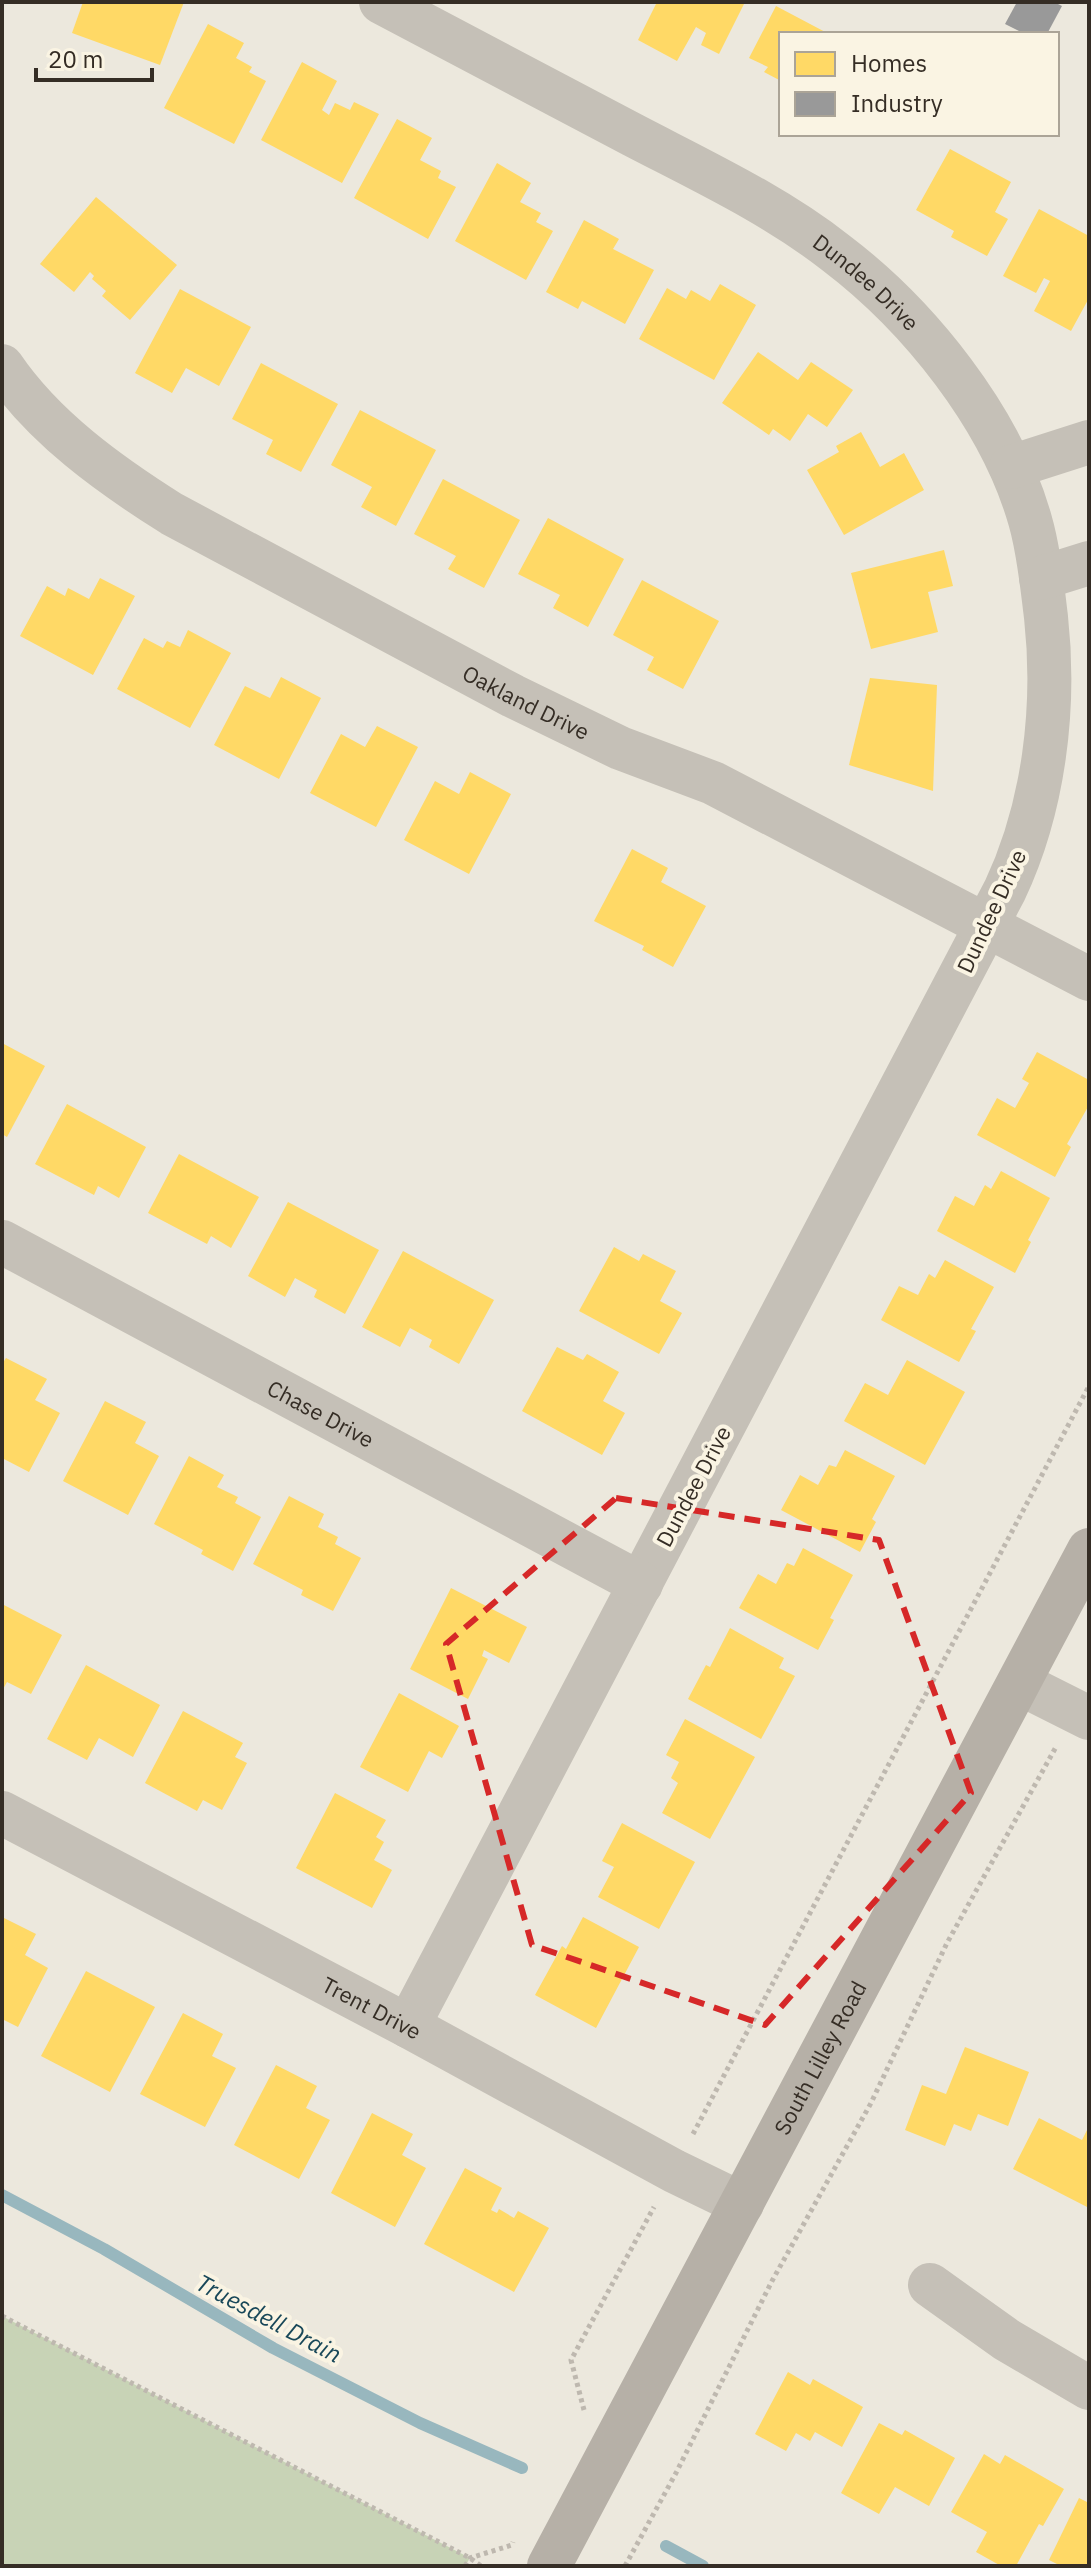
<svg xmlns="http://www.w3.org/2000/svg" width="1091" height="2568" viewBox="0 0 1091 2568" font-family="'IBM Plex Sans',sans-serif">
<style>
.green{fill:#c8d3b6}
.homes{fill:#ffd966}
.industry{fill:#999}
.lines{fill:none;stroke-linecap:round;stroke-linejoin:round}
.stream{stroke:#98b7be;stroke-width:12}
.path{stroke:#beb8af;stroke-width:5;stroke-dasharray:4 4;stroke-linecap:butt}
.street{stroke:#c5c0b7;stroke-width:44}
.secondary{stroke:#b6b0a7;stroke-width:44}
.marked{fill:none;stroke:#d62828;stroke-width:6;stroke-dasharray:16 10;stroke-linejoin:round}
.labels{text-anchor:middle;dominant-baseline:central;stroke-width:8;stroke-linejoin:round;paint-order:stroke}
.street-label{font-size:22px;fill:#352d25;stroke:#faf4e3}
.water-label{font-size:24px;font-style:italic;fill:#194859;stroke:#faf4e3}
</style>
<rect width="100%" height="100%" fill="#ece8dd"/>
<polygon class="green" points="2,2316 470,2558 465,2566 2,2566"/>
<g class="homes">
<polygon points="83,2 184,2 160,65 72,33"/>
<polygon points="657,2 745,2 719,54 701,45 706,33 696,27 677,61 638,40"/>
<polygon points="776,6 829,34 781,34 781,81 764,72 768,67 749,58"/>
<polygon points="208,24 244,43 236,58 252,67 249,72 266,81 234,144 164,108"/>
<polygon points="302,62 337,81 322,110 329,115 335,103 350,110 354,102 379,114 342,183 261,140"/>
<polygon points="397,119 432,138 420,160 441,171 438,178 456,187 428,239 354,198"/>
<polygon points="950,149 1011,182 995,212 1008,219 987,256 951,237 954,231 916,210"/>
<polygon points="497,163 531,183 520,202 541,213 536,222 553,231 526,280 455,241"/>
<polygon points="96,197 177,265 130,320 102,296 106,291 92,279 94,276 90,272 74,292 40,264"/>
<polygon points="1039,209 1089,236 1089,298 1071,331 1034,311 1050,281 1044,278 1036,293 1003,276"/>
<polygon points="584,220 619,239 613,249 654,270 625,324 582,301 578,309 546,292"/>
<polygon points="720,284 756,305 714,380 639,339 667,288 686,299 691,290 710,301"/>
<polygon points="180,289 251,327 219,386 186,368 172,393 135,373"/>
<polygon points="758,352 798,380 811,362 853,390 827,427 808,414 790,441 773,429 769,435 722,403"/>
<polygon points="261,363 338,404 301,472 266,454 273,440 232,419"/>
<polygon points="360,410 436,450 396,526 361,507 372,487 331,465"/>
<polygon points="861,432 880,467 904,453 924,490 844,535 807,470 839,452 836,446"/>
<polygon points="443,479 520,520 484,588 448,569 456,556 414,534"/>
<polygon points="548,518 624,559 588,627 553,608 560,595 518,574"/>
<polygon points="944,550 953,586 928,592 938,632 871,649 851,573"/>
<polygon points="100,578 135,596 93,675 20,636 47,586 65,596 68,588 89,599"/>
<polygon points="642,580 719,621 683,689 647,670 654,657 613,635"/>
<polygon points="188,630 231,653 190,728 117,689 144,638 163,648 167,641 180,647"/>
<polygon points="281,677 321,698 279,779 214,745 245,686 270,698"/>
<polygon points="870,678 937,685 933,791 849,765"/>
<polygon points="377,726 418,747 376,827 310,793 341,734 365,747"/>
<polygon points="470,772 511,794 469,874 404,840 435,781 459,794"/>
<polygon points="632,849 668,868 661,882 706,906 673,967 642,950 644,946 594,921"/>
<polygon points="2,1043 45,1066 7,1137 2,1134"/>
<polygon points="1037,1052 1089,1080 1089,1105 1067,1144 1071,1147 1055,1177 977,1135 997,1098 1015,1108 1029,1083 1022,1079"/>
<polygon points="67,1104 146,1147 119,1198 98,1186 94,1195 35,1164"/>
<polygon points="179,1154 259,1197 231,1248 211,1236 207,1244 148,1213"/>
<polygon points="1001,1171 1050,1198 1028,1240 1031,1242 1015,1273 937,1231 955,1196 974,1206 985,1185 991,1189"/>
<polygon points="288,1202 379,1250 345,1314 314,1297 317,1290 295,1278 285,1297 248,1276"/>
<polygon points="614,1247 639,1261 643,1254 676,1271 660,1301 682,1313 659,1354 579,1311"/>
<polygon points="403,1251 494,1300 459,1364 429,1347 432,1340 410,1328 400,1347 362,1327"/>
<polygon points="945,1260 994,1287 971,1329 976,1331 959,1362 881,1320 899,1286 918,1295 929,1274 935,1278"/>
<polygon points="557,1347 583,1360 587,1354 619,1372 603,1401 625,1413 602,1455 522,1411"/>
<polygon points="6,1358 47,1379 35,1400 60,1413 29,1472 2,1458 2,1364"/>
<polygon points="907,1360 965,1392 925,1465 844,1421 865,1383 888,1395"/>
<polygon points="105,1401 146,1422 135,1443 159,1456 128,1515 63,1481"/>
<polygon points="845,1450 895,1476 872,1519 876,1522 860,1552 781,1510 800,1475 818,1485 829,1465 836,1467"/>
<polygon points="189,1456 224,1475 217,1487 238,1497 235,1503 261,1517 233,1571 201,1554 203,1550 154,1524"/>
<polygon points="289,1496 324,1514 318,1527 338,1537 335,1544 361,1558 333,1611 301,1595 303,1590 253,1564"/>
<polygon points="803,1548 853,1575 830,1618 834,1620 818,1650 739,1608 758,1574 776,1584 787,1563 794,1566"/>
<polygon points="451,1588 527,1627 509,1663 484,1650 482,1656 488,1659 468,1699 410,1669"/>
<polygon points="2,1604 62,1635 31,1694 7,1682 2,1691"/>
<polygon points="730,1628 784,1658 779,1668 795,1676 761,1739 688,1699 706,1665 710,1667"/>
<polygon points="86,1665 160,1705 133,1757 99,1738 87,1760 47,1739"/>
<polygon points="399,1693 459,1726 442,1758 429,1751 408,1792 360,1767"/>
<polygon points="183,1711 243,1743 235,1757 247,1763 222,1810 203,1800 197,1811 145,1783"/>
<polygon points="685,1719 755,1757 710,1839 662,1813 678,1783 671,1778 679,1762 666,1755"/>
<polygon points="335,1793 386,1820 376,1837 384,1842 374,1860 392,1870 372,1908 296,1868"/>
<polygon points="622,1823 695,1862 659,1929 598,1897 614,1867 602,1861"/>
<polygon points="2,1917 36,1934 25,1955 48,1968 18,2027 2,2019"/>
<polygon points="583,1917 639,1947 596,2028 535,1995 562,1946 566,1949"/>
<polygon points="86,1971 155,2007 110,2092 41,2056"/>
<polygon points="183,2013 223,2034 212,2056 236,2068 205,2127 140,2094"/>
<polygon points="965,2047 1029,2072 1008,2126 978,2114 971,2131 954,2124 945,2146 905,2130 922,2085 946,2094"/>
<polygon points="276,2065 317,2086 306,2108 330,2120 299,2179 234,2145"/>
<polygon points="372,2113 413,2134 402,2155 426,2168 395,2227 331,2193"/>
<polygon points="1039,2118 1082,2140 1089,2126 1089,2208 1013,2169"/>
<polygon points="465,2168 502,2188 491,2210 497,2213 499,2209 514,2218 518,2211 549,2228 514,2292 424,2244"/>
<polygon points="788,2372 810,2385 813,2379 863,2407 842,2447 815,2432 810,2441 796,2433 786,2451 755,2434"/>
<polygon points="879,2423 902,2435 905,2430 955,2458 929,2506 895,2487 879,2514 841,2493"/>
<polygon points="984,2454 1000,2464 1005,2455 1064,2489 1043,2526 1039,2524 1016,2566 1001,2566 976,2552 987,2532 951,2512"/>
<polygon points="1079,2498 1089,2503 1089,2562 1087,2566 1061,2566 1049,2560"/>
</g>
<polygon class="industry" points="1017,2 1054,2 1062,6 1047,34 1025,34 1005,24"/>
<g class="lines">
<g class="stream">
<polyline points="2,2195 104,2249 273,2348 420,2423 522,2468"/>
<polyline points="666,2546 703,2566"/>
</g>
<g class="path">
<polyline points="693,2134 1089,1386"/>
<polyline points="2,2316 470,2558 481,2566"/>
<polyline points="584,2410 571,2360 654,2207"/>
<polyline points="465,2566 470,2558 512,2545 513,2542"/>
<polyline points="625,2566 676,2473 772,2281 871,2103 947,1943 1056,1747"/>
</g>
<g class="street">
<path id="s1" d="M381,2C465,46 549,90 633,135C702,171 775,205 836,253C919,316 1001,418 1030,520C1039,551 1042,585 1046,617C1056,708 1044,807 1005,890L408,2026"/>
<path id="s2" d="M2,366C44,428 110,475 172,514L513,696L620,748L713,783L1089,979"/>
<polyline points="1011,467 1089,442"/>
<polyline points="1041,578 1089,563"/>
<path id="s3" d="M2,1242L641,1584"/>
<polyline points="1019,1683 1089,1718"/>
<path id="s4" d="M2,1813L408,2026L674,2171L742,2204"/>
<polyline points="930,2285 1007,2340 1089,2388"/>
</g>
<path class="secondary" id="s5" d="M549,2566L1089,1550"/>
</g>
<path class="marked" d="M616,1498L879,1540L971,1793L765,2025L532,1945L446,1644Z"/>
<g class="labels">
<g class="street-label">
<text stroke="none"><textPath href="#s1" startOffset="562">Dundee Drive</textPath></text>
<text stroke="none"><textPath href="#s2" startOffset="628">Oakland Drive</textPath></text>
<text transform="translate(991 911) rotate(-65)">Dundee Drive</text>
<text stroke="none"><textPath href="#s3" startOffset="362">Chase Drive</textPath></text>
<text transform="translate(693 1486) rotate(-62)">Dundee Drive</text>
<text stroke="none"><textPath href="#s4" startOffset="418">Trent Drive</textPath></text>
<text stroke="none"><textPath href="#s5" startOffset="576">South Lilley Road</textPath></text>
</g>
<g class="water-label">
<text transform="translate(269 2318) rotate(28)">Truesdell Drain</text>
</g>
</g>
<rect width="1091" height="2568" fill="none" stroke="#352d25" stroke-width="8"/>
<rect x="779" y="32" width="280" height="104" fill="#faf4e3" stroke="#aba497" stroke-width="2"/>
<rect x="795" y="52" width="40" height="24" fill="#ffd966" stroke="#aba497" stroke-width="2"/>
<text x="851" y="72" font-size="24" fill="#352d25">Homes</text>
<rect x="795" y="92" width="40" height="24" fill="#999999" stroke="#aba497" stroke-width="2"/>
<text x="851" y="112" font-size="24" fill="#352d25">Industry</text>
<path d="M36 68v12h116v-12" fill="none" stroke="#352d25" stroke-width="4"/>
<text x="48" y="68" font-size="24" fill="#352d25" stroke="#faf4e3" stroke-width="6" paint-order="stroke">20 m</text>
</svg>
